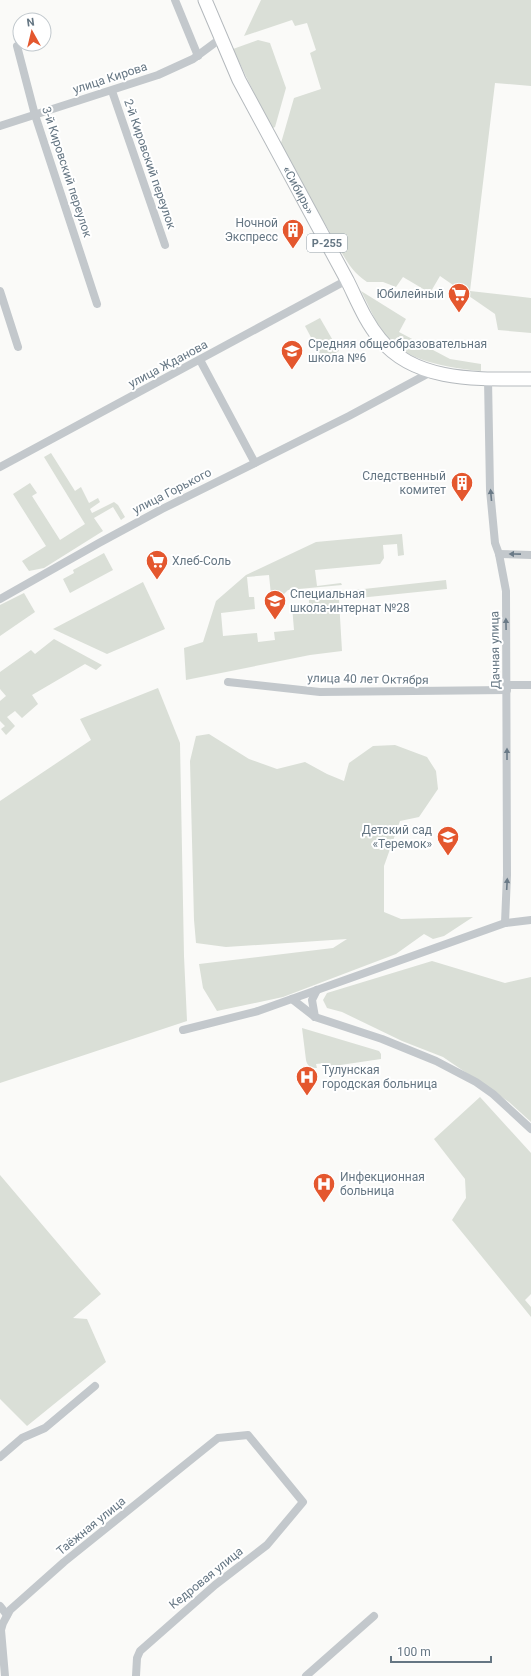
<svg xmlns="http://www.w3.org/2000/svg" width="531" height="1676" viewBox="0 0 531 1676" font-family="Roboto,sans-serif">
<style>
.green{fill:#dadfd7}
.lines{fill:none;stroke-linecap:round;stroke-linejoin:round}
.trunk-casing{stroke:#b4b9bd;stroke-width:15}
.minor{stroke:#c3c8cc;stroke-width:8}
.trunk{stroke:#fff;stroke-width:13}
.oneway{fill:#6a7a87}
.labels{text-anchor:middle;dominant-baseline:central;stroke-width:4;stroke-linejoin:round;paint-order:stroke}
.shield{fill:#fff;stroke:#939fa8;stroke-width:1}
.shield-label{font-size:11px;font-weight:bold;fill:#657683}
.street-label{font-size:12px;fill:#657683;stroke:#fff}
.poi-label{font-size:12px;fill:#657683;stroke:#fff;text-anchor:start}
</style>
<rect width="100%" height="100%" fill="#fafaf8"/>
<g class="green">
<path d="M261,0H531V86L495,83L470,291L531,298V333L498,330L495,314L440,276L430,293L403,277L396,287L383,282H367C348,269 344,255 332,236C315,207 298,178 282,148L281,143L294,98L321,89L310,53L316,50L307,23L295,26L292,20L244,36Z"/>
<polygon points="258,40 270,43 286,88 275,127 271,129 233,49"/>
<path d="M361,291L406,319L399,332L450,359L481,364V371C450,368 401,361 382,332C374,319 368,304 361,291Z"/>
<polygon points="320,318 339,351 323,360 305,326"/>
<polygon points="51,453 75,491 81,487 89,503 98,498 100,502 90,509 92,513 114,502 118,505 125,517 121,520 113,507 94,518 103,531 44,568 29,571 22,561 46,546 13,494 30,483 37,493 32,496 60,540 85,524 44,457"/>
<polygon points="402,534 404,555 398,556 397,544 383,545 384,558 380,564 315,570 317,586 341,583 342,585 288,590 284,594 285,606 268,607 267,595 271,595 269,575 247,577 249,597 254,597 255,609 221,613 223,636 257,633 258,642 275,640 274,632 294,630 292,606 309,605 309,595 446,580 447,589 339,600 342,651 310,655 186,680 184,648 203,642 216,601 246,575 316,542"/>
<polygon points="104,553 113,570 70,593 63,579 74,573 73,570"/>
<polygon points="143,582 165,629 107,654 53,629"/>
<polygon points="24,593 35,612 0,636 0,605"/>
<polygon points="54,639 102,665 96,670 85,664 32,695 38,704 22,718 15,711 7,717 15,726 6,735 1,729 5,726 0,721 0,701 6,696 0,689 0,672 31,650 35,654"/>
<polygon points="158,688 180,743 184,956 187,1021 0,1083 0,801 91,740 80,719"/>
<polygon points="209,734 249,759 277,769 305,762 327,774 344,781 349,763 373,746 395,745 427,757 436,771 438,789 419,817 400,821 384,866 384,912 401,919 473,917 444,936 433,939 424,934 396,954 283,997 217,1011 203,988 199,964 333,948 347,939 226,947 196,943 194,920 190,761 196,736"/>
<polygon points="432,961 505,983 531,977 531,1122 509,1102 443,1057 402,1041 342,1012 327,1008 323,1000 327,993"/>
<path d="M302,1028L379,1051L381,1054V1059L327,1067L326,1063L316,1064L317,1068C311,1068 307,1066 306,1060Z"/>
<polygon points="480,1097 531,1153 531,1294 525,1300 531,1307 531,1317 452,1220 466,1198 465,1179 434,1139"/>
<polygon points="0,1175 101,1294 73,1318 87,1319 106,1362 27,1426 0,1399"/>
</g>
<g class="lines">
<g class="trunk-casing">
<g id="trunk">
<path id="s1" d="M205,0L239,80L347,280C357,300 365,321 380,339C416,383 480,379 531,379"/>
</g>
</g>
<g class="minor">
<polyline points="175,0 198,56"/>
<polyline points="17,46 35,115 97,304"/>
<polyline points="112,91 165,245"/>
<polyline points="0,126 158,75 193,59 220,39"/>
<polyline points="0,291 18,347"/>
<polyline points="488,379 490,490 495,543 499,554 506,591 507,875 505,923"/>
<polyline points="255,463 349,416 431,372"/>
<polyline points="0,467 347,280"/>
<polyline points="499,554 531,555"/>
<polyline points="0,599 99,543 162,509 255,463 200,360"/>
<polyline points="228,682 320,692 507,690"/>
<polyline points="507,685 531,685"/>
<polyline points="292,999 315,1017 382,1039 436,1061 476,1082 493,1094 531,1129"/>
<polyline points="315,1017 312,1000 317,990"/>
<polyline points="183,1030 258,1011 505,923 531,920"/>
<polyline points="0,1457 22,1438 45,1428 95,1386"/>
<polyline points="0,1606 7,1615"/>
<polyline points="5,1676 1,1630 3,1623 10,1610 64,1562 218,1438 248,1435 303,1502 267,1545 215,1585 140,1651 137,1658 136,1676"/>
<polyline points="306,1676 374,1616"/>
</g>
<use href="#trunk" class="trunk"/>
</g>
<defs><path id="oneway-solid" d="M-6-.8H1V-3.2L6.5 0L1 3.2V.8H-6Z"/></defs>
<g class="oneway">
<use href="#oneway-solid" transform="translate(491 495) rotate(-95)"/>
<use href="#oneway-solid" transform="translate(515 554) rotate(-179)"/>
<use href="#oneway-solid" transform="translate(506 624) rotate(-91)"/>
<use href="#oneway-solid" transform="translate(507 754) rotate(-90)"/>
<use href="#oneway-solid" transform="translate(507 884) rotate(-87)"/>
</g>
<defs>
<g id="building-pin" transform="scale(1.15)"><path d="M0 17L-7.5 6A9.5 9.5 0 1 1 7.5 6Z" fill="#e4572e" stroke="#fff"/><path d="M-4-6H4V6H1V3H-1V6H-4ZM-2.5-4.3h1.7v1.8h-1.7ZM.8-4.3h1.7v1.8H.8ZM-2.5-1h1.7V.8h-1.7ZM.8-1h1.7V.8H.8Z" fill="#fff"/></g>
<g id="supermarket-pin" transform="scale(1.15)"><path d="M0 17L-7.5 6A9.5 9.5 0 1 1 7.5 6Z" fill="#e4572e" stroke="#fff"/><path d="M-6-5.5h2.5l.6 2H6L4.5 2H-2.5L-4.4-4H-6ZM-1.5 3.2a1.3 1.3 0 1 0 .1 0ZM3 3.2a1.3 1.3 0 1 0 .1 0Z" fill="#fff"/></g>
<g id="school-pin" transform="scale(1.15)"><path d="M0 17L-7.5 6A9.5 9.5 0 1 1 7.5 6Z" fill="#e4572e" stroke="#fff"/><path d="M0-5L7-2L0 1L-7-2ZM-4 1L0 2.5L4 1V4Q0 6-4 4Z" fill="#fff"/></g>
<g id="hospital-pin" transform="scale(1.15)"><path d="M0 17L-7.5 6A9.5 9.5 0 1 1 7.5 6Z" fill="#e4572e" stroke="#fff"/><path d="M-5-5h3v3.5h4V-5h3V5h-3V1.5h-4V5h-3Z" fill="#fff"/></g>
</defs>
<g fill-rule="evenodd">
<use href="#building-pin" x="293" y="230"/>
<use href="#supermarket-pin" x="459" y="294"/>
<use href="#school-pin" x="292" y="351"/>
<use href="#building-pin" x="462" y="483"/>
<use href="#supermarket-pin" x="157" y="561"/>
<use href="#school-pin" x="275" y="601"/>
<use href="#school-pin" x="448" y="837"/>
<use href="#hospital-pin" x="307" y="1077"/>
<use href="#hospital-pin" x="324" y="1184"/>
</g>
<g class="labels">
<rect class="shield" x="307" y="234" width="40" height="18" rx="3"/>
<g class="shield-label">
<text x="327" y="243">Р-255</text>
</g>
<g class="street-label">
<text transform="translate(110 78) rotate(-18)">улица Кирова</text>
<text transform="translate(150 164) rotate(71)">2-й Кировский переулок</text>
<text transform="translate(67 172) rotate(72)">3-й Кировский переулок</text>
<text stroke="none"><textPath href="#s1" startOffset="212">«Сибирь»</textPath></text>
<text transform="translate(168 364) rotate(-28)">улица Жданова</text>
<text transform="translate(172 491) rotate(-27)">улица Горького</text>
<text transform="translate(495 650) rotate(-91)">Дачная улица</text>
<text transform="translate(368 679) rotate(1)">улица 40 лет Октября</text>
<text transform="translate(91 1526) rotate(-39)">Таёжная улица</text>
<text transform="translate(206 1578) rotate(-39)">Кедровая улица</text>
</g>
<g class="poi-label">
<text x="278" y="223" text-anchor="end">Ночной<tspan x="278" dy="14">Экспресс</tspan></text>
<text x="444" y="294" text-anchor="end">Юбилейный</text>
<text x="308" y="344">Средняя общеобразовательная<tspan x="308" dy="14">школа №6</tspan></text>
<text x="446" y="476" text-anchor="end">Следственный<tspan x="446" dy="14">комитет</tspan></text>
<text x="172" y="561">Хлеб-Соль</text>
<text x="290" y="594">Специальная<tspan x="290" dy="14">школа-интернат №28</tspan></text>
<text x="432" y="830" text-anchor="end">Детский сад<tspan x="432" dy="14">«Теремок»</tspan></text>
<text x="322" y="1070">Тулунская<tspan x="322" dy="14">городская больница</tspan></text>
<text x="340" y="1177">Инфекционная<tspan x="340" dy="14">больница</tspan></text>
</g>
</g>
<g transform="translate(32 32) rotate(352)"><circle r="19" fill="#ffffff" stroke="#c1c8cd"/>
<path d="M0-3L7 15L0 10L-7 15Z" fill="#e4572e"/>
<text y="-6" font-size="11" font-weight="bold" text-anchor="middle" fill="#657683">N</text>
</g>
<path d="M391 1656v6h100v-6" fill="none" stroke="#657683" stroke-width="2"/>
<text x="397" y="1656" font-size="12" fill="#657683" stroke="#ffffff" stroke-width="3" paint-order="stroke">100 m</text>
</svg>
